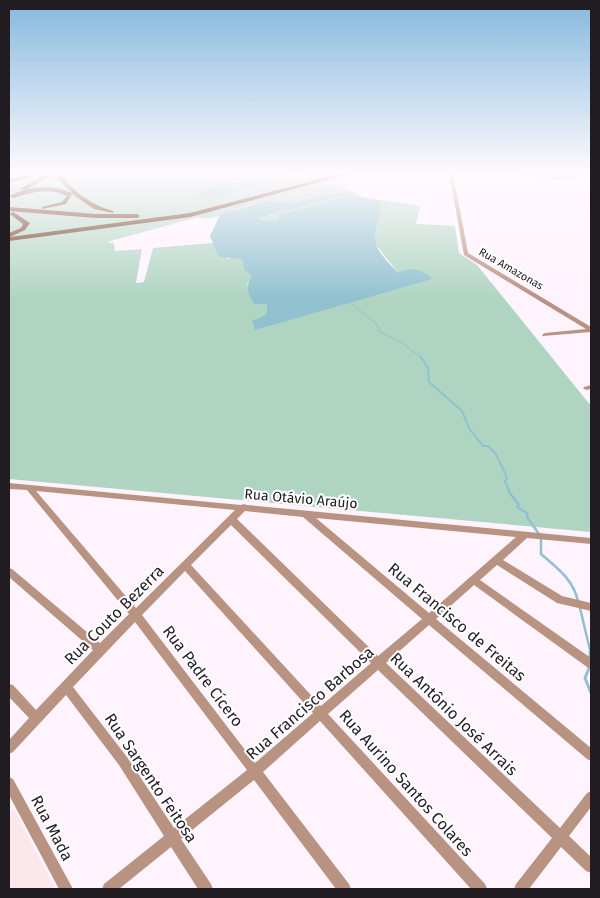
<svg xmlns="http://www.w3.org/2000/svg" width="600" height="898" viewBox="0 0 600 898" font-family="'Fira Sans',sans-serif">
<style>
.education{fill:#fce7ec}
.green{fill:#b0d4c2;fill-rule:evenodd}
.water{fill:#91c1cf}
.lines{fill:none;stroke-linecap:round;stroke-linejoin:round}
.stream-far3{stroke:#91c1cf;stroke-width:1}
.stream-far2{stroke:#91c1cf;stroke-width:2}
.stream-far1{stroke:#91c1cf;stroke-width:2.5}
.stream{stroke:#91c1cf;stroke-width:3}
.minor{fill:#b99382;fill-rule:evenodd}
.highway{fill:#602806;fill-rule:evenodd}
.labels{text-anchor:middle;dominant-baseline:central;stroke-width:4;stroke-linejoin:round;paint-order:stroke}
.far-street-label{font-size:11px;fill:#211c21;stroke:#fff}
.street-label{font-size:14px;fill:#211c21;stroke:#fff}
.near-street-label{font-size:16px;fill:#211c21;stroke:#fff}
</style>
<rect width="100%" height="100%" fill="#fff3fd"/>
<polygon class="education" points="14,809 55,889 9,889 9,813"/>
<path class="green" d="M9,173H282L297,178L315,173H356L321,183L336,184L363,197L420,206L416,224L455,226L459,253L477,265L591,406V532L9,479ZM349,196L363,199L379,220L375,230L374,242L398,273L266,315L267,304L247,285L251,275L243,260L234,257L227,259L212,243L153,248L144,282L136,283L142,249L115,251L114,243L107,242L198,217C212,223 233,209 247,206C266,201 272,204 290,203C299,203 308,200 317,198L273,215L258,217L264,221H277Z"/>
<g class="water">
<polygon points="503,173 581,173 581,174 580,179 571,181"/>
<polygon points="232,176 255,181 255,184 218,197 195,197 206,188 231,182 228,178"/>
<path d="M347,192L350,193L259,218L264,221H277L280,215L349,196L380,201C382,212 379,219 376,229C370,246 387,261 398,273C410,267 422,268 432,279L255,330L252,321L266,315L267,304H254C247,292 246,288 251,275L244,269L243,260C234,257 227,259 218,256L210,236L220,215L266,201L291,203Z"/>
</g>
<g class="lines">
<polyline class="stream-far3" points="349,302 377,324 380,332 401,342 422,358"/>
<polyline class="stream-far2" points="421,357 428,368 429,382 462,411 469,428 483,446 488,446 496,454 507,478 505,481 510,493"/>
<g class="stream-far1">
<polyline points="509,492 519,505 517,507 527,513 527,517 539,534"/>
<path d="M541,538V554C557,568 573,579 578,601"/>
<polyline points="580,608 590,650 589,669"/>
</g>
<polyline class="stream" points="589,668 585,678 591,693"/>
<g class="minor">
<polygon points="449,173 453,173 468,253 591,327 591,332 543,336 542,335 545,333 586,329 464,255"/>
<polygon points="591,385 591,389 586,390 583,388 584,387"/>
<path d="M9,483L241,505L244,504L247,505L591,538V544L527,538L503,560L562,596L591,603V611L557,603L497,565L480,580L591,658V669L587,667L474,585L436,619L591,748V761L587,759L429,625L386,663L560,828L587,793L591,791V807L569,836L591,857V873L586,871L561,847L529,889H514L516,884L552,838L378,670L328,714L485,884L487,889H471L320,721L263,772L349,884L351,889H336L254,780L181,839L211,884L213,889H198L171,847L119,889H102L104,884L164,836L119,765L66,695L13,752L9,754V740L29,718L9,697V684L13,685L36,710L93,650L9,577V568L12,569L100,643L129,614L27,490L9,489ZM36,491L235,510L136,608ZM245,511L303,517L422,619L378,656L237,519ZM316,518L516,537L429,613ZM231,525L371,663L321,706L191,565ZM185,571L313,713L255,763L142,615ZM135,622L247,770L174,828L127,757L73,687Z"/>
<polygon points="9,777 13,779 73,889 59,889 9,795"/>
</g>
<g class="highway">
<polygon points="34,173 45,173 9,183 9,179"/>
<polygon points="48,173 56,173 25,190 20,189"/>
<path d="M58,173H64L63,178C77,194 92,205 113,211V213L94,209L72,194L66,204L42,209V207L62,202L67,196C49,187 30,193 13,198L10,196C27,186 54,184 72,193L57,178Z"/>
<polygon points="342,173 353,173 190,217 9,241 9,233 21,228 23,224 11,215 10,214 13,212 30,223 25,230 10,237 190,213"/>
<polygon points="9,207 96,214 137,214 140,216 137,218 96,218 9,211"/>
</g>
</g>
<linearGradient id="sky" x2="0" y2="1"><stop stop-color="#85b9de"/><stop offset="0.58" stop-color="#fffafe"/><stop offset="1" stop-color="#fffafe" stop-opacity="0"/></linearGradient>
<rect width="600" height="299" fill="url(#sky)"/>
<g class="labels">
<g class="far-street-label">
<text transform="translate(511 269) rotate(30)">Rua Amazonas</text>
</g>
<g class="street-label">
<text transform="translate(301 499) rotate(5)">Rua Otávio Araújo</text>
</g>
<g class="near-street-label">
<text transform="translate(114 615) rotate(-45)">Rua Couto Bezerra</text>
<text transform="translate(457 622) rotate(40)">Rua Francisco de Freitas</text>
<text transform="translate(203 676) rotate(53)">Rua Padre Cícero</text>
<text transform="translate(310 703) rotate(-41)">Rua Francisco Barbosa</text>
<text transform="translate(454 714) rotate(44)">Rua Antônio José Arrais</text>
<text transform="translate(151 778) rotate(56)">Rua Sargento Feitosa</text>
<text transform="translate(406 783) rotate(48)">Rua Aurino Santos Colares</text>
<text transform="translate(52 828) rotate(62)">Rua Mada</text>
</g>
</g>
<rect width="600" height="898" fill="none" stroke="#211c21" stroke-width="20"/>
</svg>
